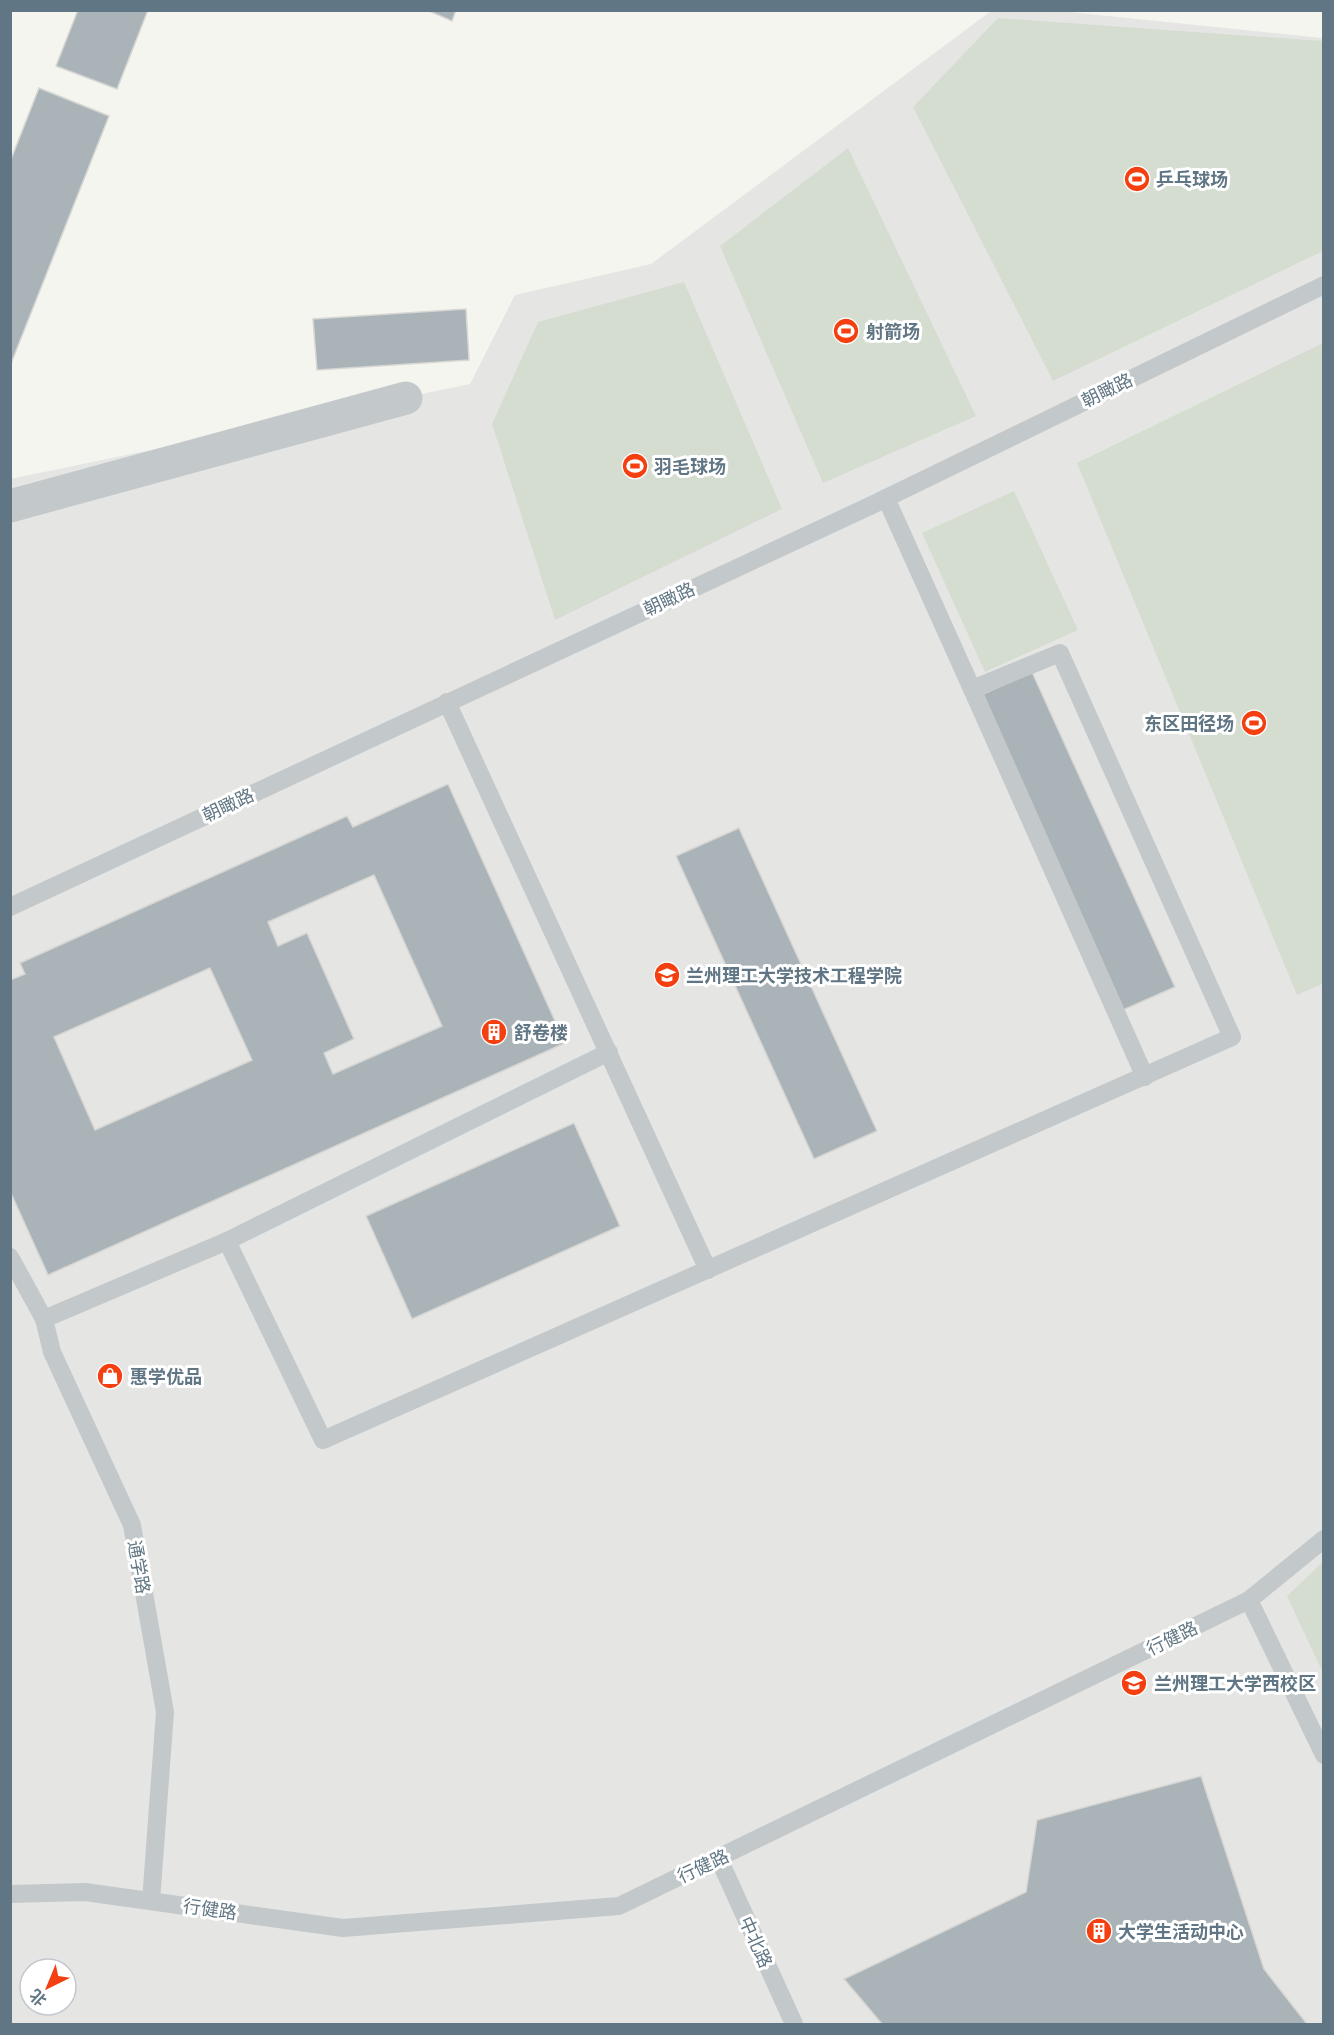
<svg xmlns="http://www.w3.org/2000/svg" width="1334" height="2035" viewBox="0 0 1334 2035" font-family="'DejaVu Sans','Noto Sans SC',sans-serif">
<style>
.built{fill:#e5e6e4;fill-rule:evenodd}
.green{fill:#d5ddd1}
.building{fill:#aab3b8;stroke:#d6d6d3;stroke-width:1.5;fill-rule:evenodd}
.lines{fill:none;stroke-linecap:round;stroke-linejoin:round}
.lane{stroke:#c3c8ca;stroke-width:18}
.street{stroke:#c3c8ca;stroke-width:33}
.labels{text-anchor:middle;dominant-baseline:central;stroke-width:6;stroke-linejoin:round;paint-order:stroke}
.poi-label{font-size:18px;font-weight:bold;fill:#617684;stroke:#fff;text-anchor:start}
.street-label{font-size:18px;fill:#617684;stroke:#fff}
</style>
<rect width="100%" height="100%" fill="#f5f5f0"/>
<path class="built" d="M991,11H1059L1323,38V2024H11L10,479L470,384L515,295L651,264ZM30,1969H66V2005H30Z"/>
<g class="green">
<polygon points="998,18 1323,41 1323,251 1053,381 913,107"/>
<polygon points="848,148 976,416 823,483 720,246"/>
<polygon points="684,282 782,509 555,620 492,424 538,322"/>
<polygon points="1323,343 1324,983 1297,995 1077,463"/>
<polygon points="1014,491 1078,630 985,672 922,533"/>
<polygon points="1323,1562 1323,1673 1287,1596"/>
</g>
<g class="building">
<polygon points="78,10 148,10 117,89 56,66"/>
<polygon points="427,10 456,10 452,21"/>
<polygon points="39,88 109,116 10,366 10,162"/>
<polygon points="466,309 469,360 317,370 313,319"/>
<polygon points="1032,672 1175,987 1123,1010 981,695"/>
<path d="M448,784L565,1043L48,1275L10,1191V980L25,974L20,963L347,816L353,827ZM374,875L442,1026L333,1074L324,1053L354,1039L307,933L278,946L268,922ZM210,968L252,1060L95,1130L54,1037Z"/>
<polygon points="739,828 877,1131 814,1159 676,856"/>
<polygon points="574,1123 620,1226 412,1319 366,1216"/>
<polygon points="1201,1776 1264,1969 1307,2024 882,2024 844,1979 1026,1892 1037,1820"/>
</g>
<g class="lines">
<g class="lane">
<polyline points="972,689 1145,1077"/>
<polyline points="447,702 708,1270"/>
<polyline points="10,907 872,505 1324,285"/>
<polyline points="227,1241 323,1440 1232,1037 1060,653 972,689 886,498"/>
<polyline points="10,1257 44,1319 52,1352 132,1525 165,1712 151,1901"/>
<polyline points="44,1319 227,1241 609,1052"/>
<polyline points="1249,1600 1324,1755"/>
<polyline points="719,1859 794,2024"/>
<polyline points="10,1894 85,1892 343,1928 619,1906 1249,1600 1324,1539"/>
</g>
<polyline class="street" points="10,506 406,398"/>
</g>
<defs>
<g id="stadium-disc" transform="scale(1.35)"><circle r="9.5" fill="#f43f11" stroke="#fff"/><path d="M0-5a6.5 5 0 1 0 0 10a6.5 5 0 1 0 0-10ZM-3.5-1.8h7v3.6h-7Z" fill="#fff"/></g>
<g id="university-disc" transform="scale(1.35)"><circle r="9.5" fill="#f43f11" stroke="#fff"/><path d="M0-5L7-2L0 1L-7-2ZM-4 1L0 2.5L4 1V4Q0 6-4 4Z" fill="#fff"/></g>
<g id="building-disc" transform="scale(1.35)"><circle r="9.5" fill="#f43f11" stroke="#fff"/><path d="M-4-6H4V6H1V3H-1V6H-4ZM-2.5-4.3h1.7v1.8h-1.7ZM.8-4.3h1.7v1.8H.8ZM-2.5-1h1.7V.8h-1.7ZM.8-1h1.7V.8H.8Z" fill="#fff"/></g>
<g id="shop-disc" transform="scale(1.35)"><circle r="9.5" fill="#f43f11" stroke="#fff"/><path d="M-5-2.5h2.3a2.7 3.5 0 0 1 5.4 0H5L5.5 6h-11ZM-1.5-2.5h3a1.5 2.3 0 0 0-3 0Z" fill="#fff"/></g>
</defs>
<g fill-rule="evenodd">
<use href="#stadium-disc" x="1137" y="179"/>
<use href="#stadium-disc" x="846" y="331"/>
<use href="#stadium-disc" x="635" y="466"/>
<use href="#stadium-disc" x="1254" y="723"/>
<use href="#university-disc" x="667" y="975"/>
<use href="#building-disc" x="494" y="1032"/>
<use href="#shop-disc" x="110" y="1376"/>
<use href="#university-disc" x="1134" y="1683"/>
<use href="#building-disc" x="1099" y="1931"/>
</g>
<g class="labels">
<g class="poi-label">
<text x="1156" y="179">乒乓球场</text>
<text x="866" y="331">射箭场</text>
<text x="654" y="466">羽毛球场</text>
<text x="1234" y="723" text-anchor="end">东区田径场</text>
<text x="686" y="975">兰州理工大学技术工程学院</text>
<text x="514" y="1032">舒卷楼</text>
<text x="130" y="1376">惠学优品</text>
<text x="1154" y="1683">兰州理工大学西校区</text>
<text x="1118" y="1931">大学生活动中心</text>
</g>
<g class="street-label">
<text transform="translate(1107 390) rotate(-26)">朝瞰路</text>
<text transform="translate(669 599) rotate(-25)">朝瞰路</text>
<text transform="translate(228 805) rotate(-25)">朝瞰路</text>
<text transform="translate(139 1567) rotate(80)">通学路</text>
<text transform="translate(1172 1638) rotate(-26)">行健路</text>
<text transform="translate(703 1866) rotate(-25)">行健路</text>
<text transform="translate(210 1909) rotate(8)">行健路</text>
<text transform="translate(756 1942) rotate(66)">中北路</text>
</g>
</g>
<rect width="1334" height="2035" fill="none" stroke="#617684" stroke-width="24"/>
<g transform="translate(48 1987) rotate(223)"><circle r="28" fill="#ffffff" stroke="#c0c8ce" stroke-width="1.5"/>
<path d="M0-4.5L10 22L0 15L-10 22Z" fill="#f43f11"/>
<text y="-9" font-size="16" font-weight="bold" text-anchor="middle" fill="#617684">北</text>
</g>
</svg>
